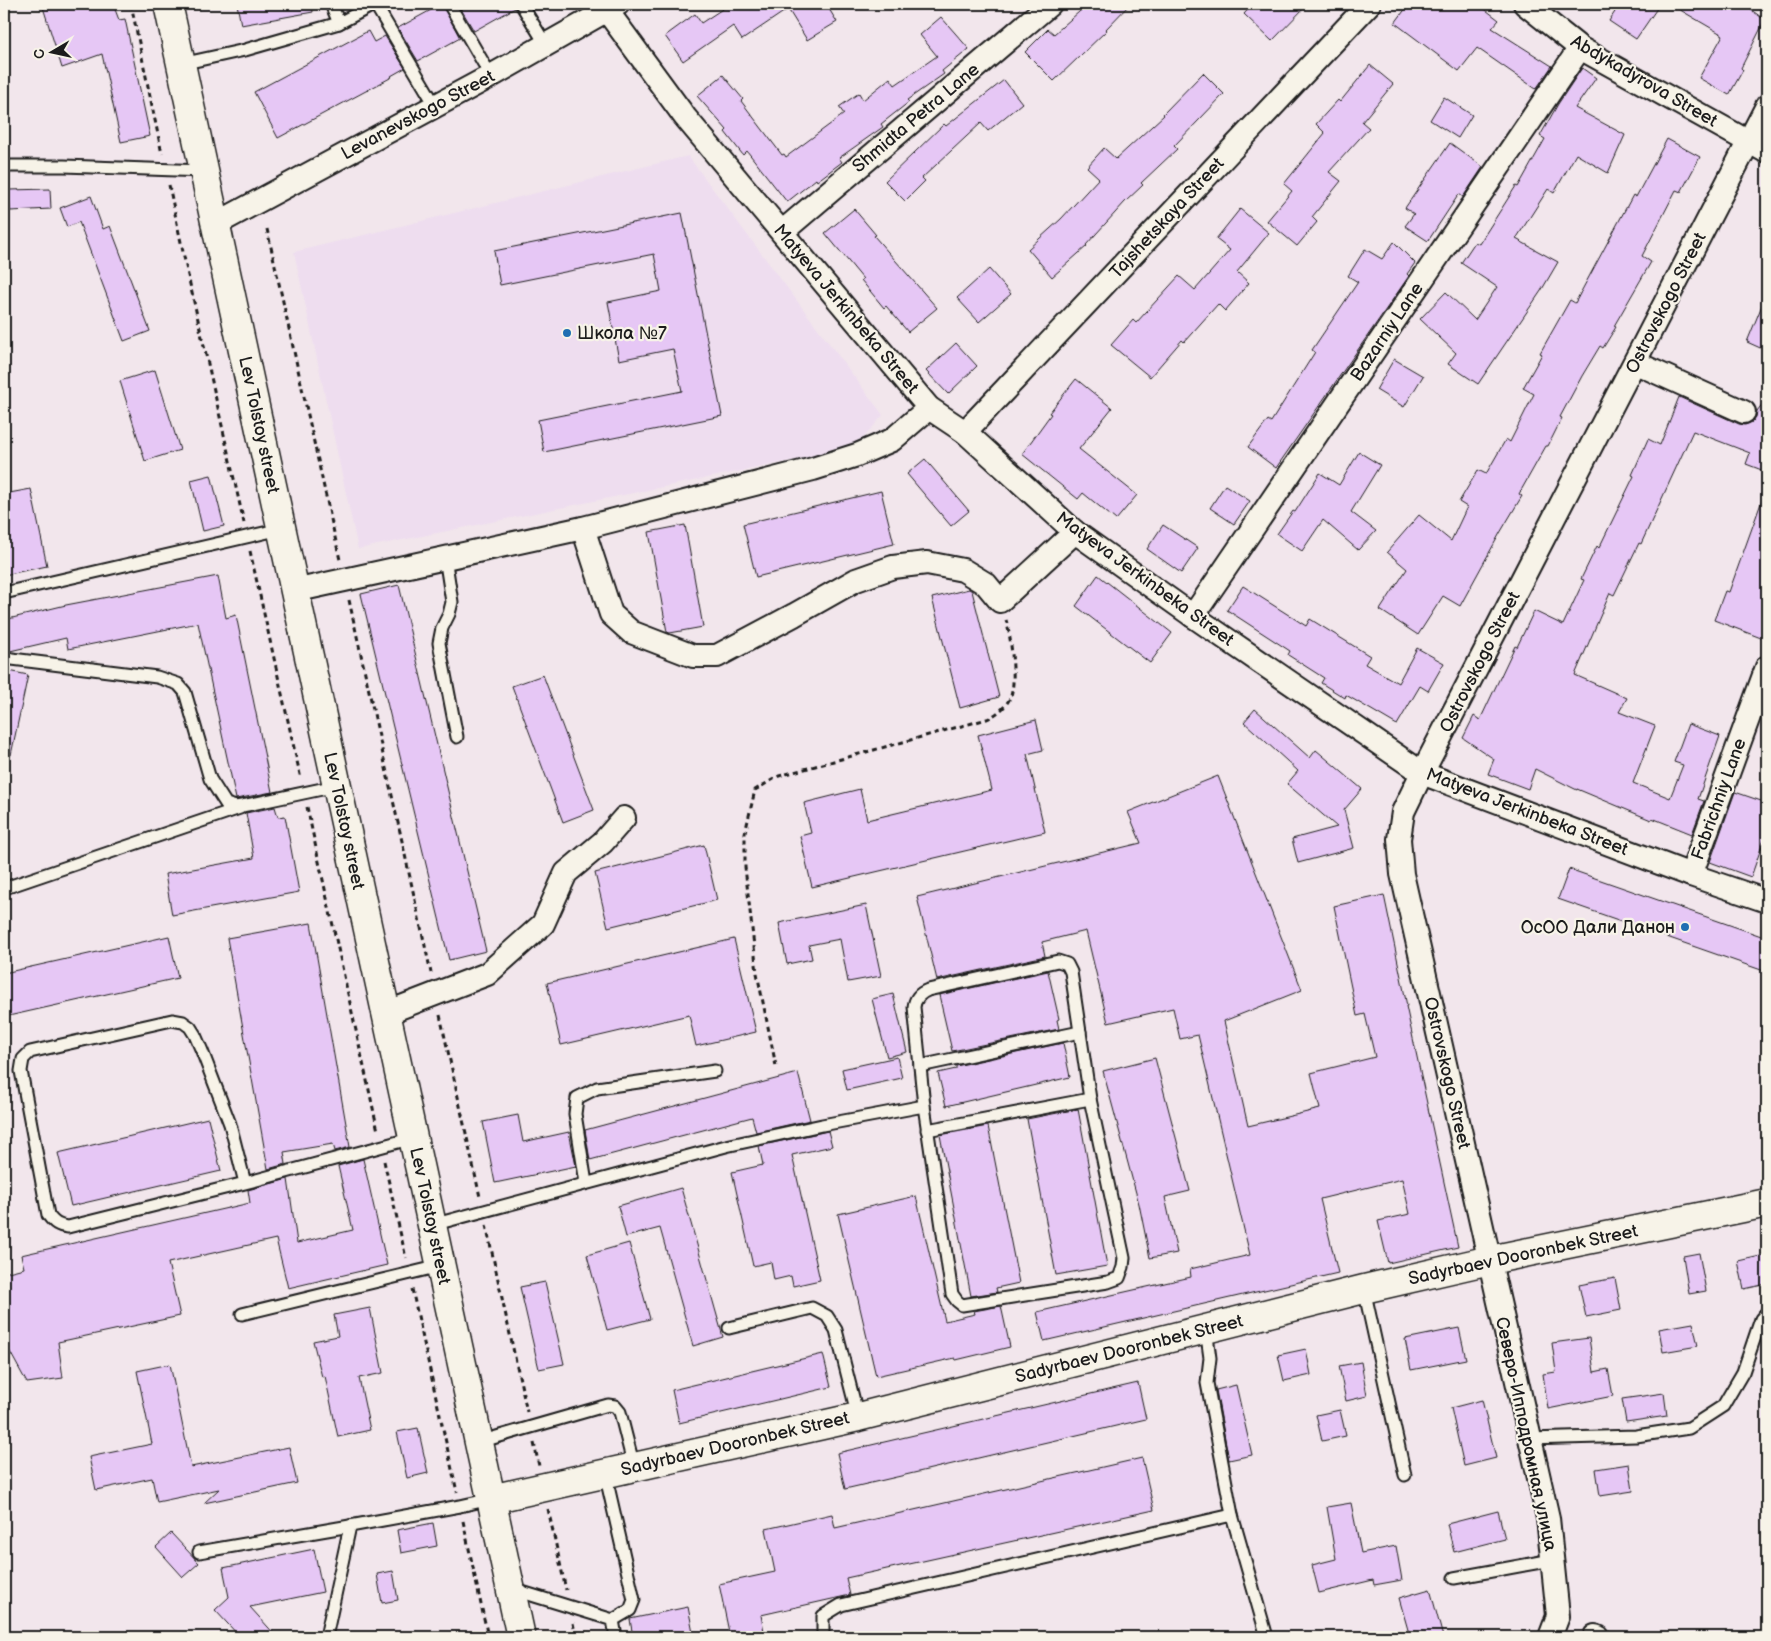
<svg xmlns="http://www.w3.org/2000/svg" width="1771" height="1641" viewBox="0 0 1771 1641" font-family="'Balsamiq Sans',sans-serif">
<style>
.built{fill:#eeddef}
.building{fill:#e6c7f5;stroke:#1c1c1c}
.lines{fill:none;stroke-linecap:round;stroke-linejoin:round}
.lane-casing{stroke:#1c1c1c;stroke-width:15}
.street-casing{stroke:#1c1c1c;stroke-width:26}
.secondary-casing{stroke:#1c1c1c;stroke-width:31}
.primary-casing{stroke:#1c1c1c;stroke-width:31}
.path{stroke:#1c1c1c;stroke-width:3;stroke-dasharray:5 4;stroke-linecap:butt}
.lane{stroke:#f7f3e8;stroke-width:11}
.street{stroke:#f7f3e8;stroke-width:22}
.secondary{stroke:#f7f3e8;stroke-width:28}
.primary{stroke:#f7f3e8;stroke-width:28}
.poi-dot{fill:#1f6fb2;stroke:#f7f3e8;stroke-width:2}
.labels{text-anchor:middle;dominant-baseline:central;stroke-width:4.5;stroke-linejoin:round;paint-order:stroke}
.street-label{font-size:18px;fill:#1c1c1c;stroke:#f7f3e8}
.poi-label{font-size:18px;fill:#1c1c1c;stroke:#f7f3e8;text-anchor:start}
</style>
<rect width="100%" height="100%" fill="#f2e6ec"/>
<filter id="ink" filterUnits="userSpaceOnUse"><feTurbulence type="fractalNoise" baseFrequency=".02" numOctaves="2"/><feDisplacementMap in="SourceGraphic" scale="10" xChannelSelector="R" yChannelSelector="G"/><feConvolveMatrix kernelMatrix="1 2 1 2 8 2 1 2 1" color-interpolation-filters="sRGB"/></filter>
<g filter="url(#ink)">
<polygon class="built" points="688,156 883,415 855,448 358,549 294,252"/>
<g class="building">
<polygon points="42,4 113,4 119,20 125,19 150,136 121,142 102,54 62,68"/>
<polygon points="237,4 312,4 313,12 241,25"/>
<polygon points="442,4 460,38 418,61 398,28"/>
<polygon points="458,4 514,4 515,8 474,31"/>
<polygon points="730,4 826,4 837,22 807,40 788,9 742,40 733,26 683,61 665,36 695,14 701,23"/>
<polygon points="1088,4 1130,4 1106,29 1107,30 1054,81 1025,52 1048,29 1054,34"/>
<polygon points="1253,4 1308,4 1272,41 1244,14"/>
<polygon points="1409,4 1478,4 1499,20 1492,28 1552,66 1536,89 1477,48 1459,71 1395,23"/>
<polygon points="1620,4 1660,4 1636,39 1609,21"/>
<polygon points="1670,4 1743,4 1765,20 1741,68 1743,70 1729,95 1699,78 1723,35"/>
<polygon points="941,17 969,49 942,71 944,74 907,100 909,102 881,124 883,127 839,158 842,162 817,181 816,179 787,202 747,151 743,155 725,132 727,130 697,96 723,75 743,99 741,101 782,155 784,154 786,157 844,114 839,107 859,93 863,100 890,78 895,85 937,56 920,35"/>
<polygon points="368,31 374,42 385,36 405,68 391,76 392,77 278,138 254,92"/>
<polygon points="1370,65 1393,84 1362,122 1369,128 1329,172 1341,181 1312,217 1317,222 1297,246 1267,221 1292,191 1284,184 1325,133 1316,124 1338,100 1340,102"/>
<polygon points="1582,68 1596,78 1575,108 1625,135 1608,173 1576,154 1554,193 1548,189 1516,239 1558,262 1541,291 1478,384 1448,364 1456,353 1420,319 1446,292 1475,320 1497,287 1461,263 1475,242 1479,244 1516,186 1518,187 1545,139 1540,136 1558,104"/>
<polygon points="1203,73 1224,94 1174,146 1177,149 1141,183 1143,185 1125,202 1086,245 1087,246 1052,277 1028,249 1061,219 1099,178 1087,167 1104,148 1116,159 1164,115 1163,114"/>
<polygon points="1004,80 1022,103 988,131 981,123 922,178 925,181 905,201 885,181 944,124 946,126"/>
<polygon points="1444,97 1472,115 1458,138 1430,120"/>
<polygon points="1667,139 1700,157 1681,192 1676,190 1642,256 1651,262 1614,326 1616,327 1603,348 1600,346 1582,376 1560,417 1562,418 1548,446 1546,446 1519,494 1522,496 1500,533 1460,606 1443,596 1418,635 1380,610 1407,569 1387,552 1419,515 1451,541 1467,507 1459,502 1478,470 1486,474 1506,439 1510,442 1534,394 1523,388 1542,354 1540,353 1570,300 1575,303 1633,195 1636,197"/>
<polygon points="1450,143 1483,167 1463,197 1459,194 1428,241 1405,226 1414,214 1405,208"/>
<polygon points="50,189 51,209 10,211 9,190"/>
<polygon points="91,196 103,229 110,226 150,331 124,341 79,222 67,227 60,208"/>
<polygon points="854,209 876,235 874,236 937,308 908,332 886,306 884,308 861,280 863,279 825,233"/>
<polygon points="1240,209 1269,233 1237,272 1249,283 1225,311 1218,304 1184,342 1182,340 1150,377 1111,345 1133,320 1136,323 1179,276 1195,290 1230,250 1216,239"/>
<polygon points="682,213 722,416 544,452 538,420 682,391 673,349 619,360 608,302 661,291 654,254 500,285 494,251"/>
<polygon points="1394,242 1415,263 1407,274 1409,276 1276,468 1248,447 1268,420 1271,422 1315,352 1312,350 1358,282 1348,276 1365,249 1382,259"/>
<polygon points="989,269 1011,294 979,322 957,298"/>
<polygon points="1767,293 1767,351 1747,342"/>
<polygon points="956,343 977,366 948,394 926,371"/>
<polygon points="1394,359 1423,376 1404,407 1376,390"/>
<polygon points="155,370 180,450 145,461 120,381"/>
<polygon points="1076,379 1112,408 1079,449 1137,495 1116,520 1083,493 1078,499 1022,454 1051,414 1049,413"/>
<polygon points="1679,397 1739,424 1745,425 1752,422 1756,417 1757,411 1767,398 1767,472 1746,464 1750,453 1693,431 1641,544 1639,543 1614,595 1610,593 1575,675 1627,698 1619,712 1655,726 1633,783 1670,798 1683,765 1674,762 1688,724 1720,736 1698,799 1704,801 1692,834 1652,818 1651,820 1577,789 1577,790 1535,769 1528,789 1488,774 1494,759 1463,738 1474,716 1480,720 1515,646 1517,647 1534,611 1563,625 1584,580 1581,579 1597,546 1599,548 1634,476 1632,475 1648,439 1660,445"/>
<polygon points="1359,452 1380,465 1351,512 1376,531 1358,550 1323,520 1302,551 1277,534 1293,511 1295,512 1320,473 1339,485"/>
<polygon points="925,459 969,511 951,526 907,474"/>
<polygon points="211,475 224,526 203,531 191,480"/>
<polygon points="1225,485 1250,501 1234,524 1210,508"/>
<polygon points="31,489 47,566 4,575 4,494"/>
<polygon points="881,491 894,544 756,577 743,524"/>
<polygon points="1765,492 1767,492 1767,623 1761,638 1714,620 1725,591 1729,592"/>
<polygon points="685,525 703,627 670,633 667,632 649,532"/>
<polygon points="1163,525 1198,548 1181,573 1147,549"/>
<polygon points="1098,575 1172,633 1150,663 1076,606"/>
<polygon points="218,576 226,618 236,615 272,792 236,799 198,623 68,649 66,638 10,651 4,651 4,620 66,605"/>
<polygon points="399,585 486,951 449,960 361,594"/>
<polygon points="1243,586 1306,626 1310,619 1331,632 1370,656 1365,664 1398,683 1417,648 1444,663 1428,691 1420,686 1397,725 1346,695 1345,698 1321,683 1324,678 1288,655 1290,651 1227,610"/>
<polygon points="969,589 972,591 999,697 960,708 932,598"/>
<polygon points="4,670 28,675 11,755 4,754"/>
<polygon points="543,675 594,810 563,822 512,686"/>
<polygon points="1255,709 1310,758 1316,750 1362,789 1344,810 1354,848 1298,863 1292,839 1337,827 1287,784 1298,771 1244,722"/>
<polygon points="1036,720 1043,750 1027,754 1045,832 812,887 800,836 811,833 804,803 860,789 867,820 992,790 978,735"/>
<polygon points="1218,776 1302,990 1224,1021 1248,1126 1320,1109 1311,1073 1375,1057 1365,1014 1357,1016 1334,906 1384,895 1407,1006 1406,1006 1458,1247 1388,1263 1378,1221 1410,1214 1402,1179 1320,1199 1338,1273 1044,1341 1037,1312 1191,1277 1190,1269 1250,1255 1198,1035 1180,1039 1173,1008 1108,1023 1086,931 1042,942 1045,956 937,980 917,897 1141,843 1128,812"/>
<polygon points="1735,792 1767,803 1767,831 1751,877 1710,862"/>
<polygon points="275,807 278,817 285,816 299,892 172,915 165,874 254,858 246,813"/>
<polygon points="704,845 717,900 608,927 595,873"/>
<polygon points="1569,869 1767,938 1767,972 1558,899"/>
<polygon points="866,905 881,976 848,982 840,939 809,945 812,959 787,964 779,923"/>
<polygon points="311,923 350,1147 335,1151 333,1144 284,1152 286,1164 268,1169 227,938"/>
<polygon points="169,936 178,978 4,1017 4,973"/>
<polygon points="734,939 756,1032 696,1046 689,1015 561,1045 547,983"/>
<polygon points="1048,971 1059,1019 1057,1020 1059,1029 952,1051 939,995"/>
<polygon points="893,994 907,1052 887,1057 872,999"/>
<polygon points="1063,1043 1070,1077 946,1106 938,1073 956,1069 956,1066"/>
<polygon points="897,1057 902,1078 847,1090 842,1069"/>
<polygon points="1155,1058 1190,1191 1165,1197 1177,1253 1150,1258 1139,1204 1103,1071"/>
<polygon points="798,1073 810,1120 756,1132 752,1117 590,1160 585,1130"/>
<polygon points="1078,1109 1107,1266 1056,1275 1027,1119"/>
<polygon points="518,1115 523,1142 569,1132 576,1166 495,1183 483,1122"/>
<polygon points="208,1118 221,1171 71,1206 58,1153"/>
<polygon points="988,1126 1019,1283 996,1288 997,1292 971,1296 940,1135"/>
<polygon points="828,1131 832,1146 792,1155 820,1280 793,1286 791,1276 774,1280 771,1262 753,1266 732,1172 763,1165 759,1146"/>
<polygon points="363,1159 387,1265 288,1288 276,1239 168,1263 180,1316 58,1342 63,1378 27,1383 4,1341 4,1273 24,1268 21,1255 250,1203 248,1190 288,1179 297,1243 353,1230 338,1166"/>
<polygon points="681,1188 723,1337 693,1346 660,1228 626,1237 618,1206"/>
<polygon points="916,1196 945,1321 975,1314 974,1311 1001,1306 1010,1347 956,1360 955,1358 876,1376 838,1214"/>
<polygon points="629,1243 650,1319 607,1330 587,1255"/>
<polygon points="1699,1253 1706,1291 1689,1294 1683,1256"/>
<polygon points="1765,1255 1767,1263 1767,1284 1744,1289 1738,1261"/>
<polygon points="1615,1278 1621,1310 1586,1317 1579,1285"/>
<polygon points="545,1282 564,1364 539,1369 520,1287"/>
<polygon points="370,1308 383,1373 359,1378 370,1430 338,1437 325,1376 322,1377 313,1341 338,1336 334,1315"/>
<polygon points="1693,1323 1698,1346 1663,1352 1659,1329"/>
<polygon points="1459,1328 1466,1359 1411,1370 1405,1339"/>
<polygon points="1589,1338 1594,1372 1608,1369 1613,1396 1548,1409 1543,1374 1556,1372 1552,1343"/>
<polygon points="1306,1349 1311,1375 1284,1381 1278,1355"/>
<polygon points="823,1354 831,1387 679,1423 672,1390"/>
<polygon points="1361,1362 1367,1396 1346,1401 1339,1366"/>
<polygon points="170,1364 191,1467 289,1447 297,1483 204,1503 219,1489 157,1502 152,1478 96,1490 89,1457 152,1444 137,1371"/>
<polygon points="1138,1383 1146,1419 845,1489 837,1453"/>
<polygon points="1236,1385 1252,1455 1229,1460 1216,1390"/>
<polygon points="1664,1393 1667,1416 1626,1422 1622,1399"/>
<polygon points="1482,1400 1496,1458 1464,1466 1451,1408"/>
<polygon points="1340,1410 1346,1436 1322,1441 1316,1415"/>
<polygon points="418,1428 428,1473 407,1478 397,1432"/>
<polygon points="1142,1458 1154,1510 846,1578 850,1595 761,1615 765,1637 730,1637 719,1584 775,1572 766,1529 832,1514 835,1528"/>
<polygon points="1629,1464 1633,1491 1600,1496 1596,1469"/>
<polygon points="1351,1503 1361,1553 1396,1546 1402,1580 1374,1585 1373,1580 1319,1593 1312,1565 1336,1559 1327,1507"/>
<polygon points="1498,1511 1505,1539 1454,1552 1447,1524"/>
<polygon points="433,1523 437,1546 401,1553 397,1530"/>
<polygon points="171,1533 199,1563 183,1577 156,1547"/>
<polygon points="314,1549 323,1592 250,1607 277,1637 240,1637 215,1610 229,1597 223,1568"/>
<polygon points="393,1571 398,1600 382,1603 377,1574"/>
<polygon points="1430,1589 1443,1637 1410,1637 1399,1598"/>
<polygon points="688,1607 694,1637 633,1637 630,1619"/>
</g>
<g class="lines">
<g class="lane-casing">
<g id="lane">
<polyline points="331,4 339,23"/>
<polyline points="375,4 435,105"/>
<polyline points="449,4 491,76"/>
<polyline points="521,4 546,45"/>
<polyline points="181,64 245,50 339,23 375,4"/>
<polyline points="4,166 64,166 204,171"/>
<polyline points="445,557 452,602 449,614 442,628 439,643 457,737"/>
<polyline points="4,593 281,529"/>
<polyline points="4,658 157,677 178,684 185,692 210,779 226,804 236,807 247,805 336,786"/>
<polyline points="5,888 240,808"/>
<path d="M1058,961L1067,964L1071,972L1090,1099L1124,1258L1123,1267L1119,1278L1108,1282L962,1305L957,1301L952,1294L924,1106L914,1007C915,998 920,993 928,990Z"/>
<polyline points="920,1066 1080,1032"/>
<polyline points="927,1130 1090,1099"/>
<path d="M245,1183L230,1124L202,1051L195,1035L190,1027L183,1022L172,1020L30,1052L23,1059L21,1071L48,1215C54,1223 58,1226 68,1227L245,1183L413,1138"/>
<polyline points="586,1183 575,1114 577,1098 597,1088 715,1071"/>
<polyline points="432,1225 726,1146 822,1125 924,1106"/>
<polyline points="1364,1289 1405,1475"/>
<polyline points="242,1314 440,1266"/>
<polyline points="729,1328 812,1308 827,1316 836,1330 858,1417"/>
<polyline points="1206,1329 1210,1358 1207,1383 1232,1515 1267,1637"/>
<polyline points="1528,1439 1636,1436 1689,1428 1723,1406 1743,1372 1761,1319 1767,1312"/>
<polyline points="479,1442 608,1405 615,1406 620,1412 634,1467"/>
<polyline points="605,1473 634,1600 630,1610 613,1620"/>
<polyline points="199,1552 350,1526"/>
<polyline points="1454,1578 1552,1560"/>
<polyline points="512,1589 613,1620 616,1637"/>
<polyline points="326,1637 350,1526 460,1506 491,1499"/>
<polyline points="823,1637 823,1616 841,1605 1232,1515"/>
</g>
</g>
<g class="street-casing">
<g id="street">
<polyline points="602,4 685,117 929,408 965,432 1075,532 1193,616 1422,773 1691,875 1767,901"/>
<polyline points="1525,4 1580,48 1767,152"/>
<polyline points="216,224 491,76 618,4"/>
<polyline points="782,232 1050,4"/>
<polyline points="1636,363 1744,412"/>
<polyline points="965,432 1369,4"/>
<polyline points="583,528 611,614 631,632 693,656 717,656 794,615 856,580 893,567 927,563 963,570 986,584 1000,601 1075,532"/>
<polyline points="294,591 583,528 813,469 857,455 892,440 929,408"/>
<polyline points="1193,616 1580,48"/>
<polyline points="1691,875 1767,667"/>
<polyline points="386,1013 487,974 543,924 566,873 603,842 624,818"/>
<polyline points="1595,1636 1598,1637"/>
<polyline points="1550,1637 1558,1616 1548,1518 1402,874 1399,839 1403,812 1422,773 1767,106"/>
</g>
</g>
<g class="secondary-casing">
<polyline id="secondary" points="491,1499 858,1417 1364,1289 1490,1260 1767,1203"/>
</g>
<g class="primary-casing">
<polyline id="primary" points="168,4 521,1637"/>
</g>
<g class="path">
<polyline points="131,4 162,154"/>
<polyline points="169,185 187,271 244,523"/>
<polyline points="267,229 340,560"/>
<polyline points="250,551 301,779"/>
<polyline points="349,600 431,973"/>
<polyline points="307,807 378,1131"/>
<polyline points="440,1015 480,1197"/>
<path d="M776,1066L757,973L745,867V833L755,790L779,776L987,719C997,714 1005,708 1010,698C1017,684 1011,636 1006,620"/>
<polyline points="384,1161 406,1258"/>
<polyline points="486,1225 527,1412"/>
<polyline points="412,1289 457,1492"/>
<polyline points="534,1443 539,1466"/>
<polyline points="548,1509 566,1590"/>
<polyline points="463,1521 488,1637"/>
<polyline points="573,1623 576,1637"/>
</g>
<use href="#lane" class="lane"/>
<use href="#street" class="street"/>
<use href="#secondary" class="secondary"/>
<use href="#primary" class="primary"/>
</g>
</g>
<g class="poi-dot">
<circle cx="567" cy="333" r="5"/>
<circle cx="1685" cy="927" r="5"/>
</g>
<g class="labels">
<g class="street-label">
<text transform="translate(1644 81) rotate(30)">Abdykadyrova Street</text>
<text transform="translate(418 115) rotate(-28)">Levanevskogo Street</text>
<text transform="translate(916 118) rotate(-40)">Shmidta Petra Lane</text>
<text transform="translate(1167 218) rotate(-47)">Tajshetskaya Street</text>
<text transform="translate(1666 303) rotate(-63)">Ostrovskogo Street</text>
<text transform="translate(846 309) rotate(50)">Matyeva Jerkinbeka Street</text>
<text transform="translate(1387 332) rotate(-56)">Bazarniy Lane</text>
<text transform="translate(259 425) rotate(78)">Lev Tolstoy street</text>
<text transform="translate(1145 579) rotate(36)">Matyeva Jerkinbeka Street</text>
<text transform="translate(1480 662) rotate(-63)">Ostrovskogo Street</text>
<text transform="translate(1719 799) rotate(-70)">Fabrichniy Lane</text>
<text transform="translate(1527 812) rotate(21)">Matyeva Jerkinbeka Street</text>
<text transform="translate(344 821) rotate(78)">Lev Tolstoy street</text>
<text transform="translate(1447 1073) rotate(77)">Ostrovskogo Street</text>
<text transform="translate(430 1216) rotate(78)">Lev Tolstoy street</text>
<text transform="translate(1523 1255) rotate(-12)">Sadyrbaev Dooronbek Street</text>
<text transform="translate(1129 1349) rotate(-14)">Sadyrbaev Dooronbek Street</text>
<text transform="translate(1526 1434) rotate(78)">Северо-Ипподромная улица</text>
<text transform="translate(735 1444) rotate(-13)">Sadyrbaev Dooronbek Street</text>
</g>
<g class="poi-label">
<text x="577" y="333">Школа №7</text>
<text x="1675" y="927" text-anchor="end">ОсОО Дали Данон</text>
</g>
</g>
<rect width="1771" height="1641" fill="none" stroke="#f7f3e8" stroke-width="20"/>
<rect x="10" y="10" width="1751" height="1621" fill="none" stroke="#1c1c1c" stroke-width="2" filter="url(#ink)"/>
<g transform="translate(52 52) rotate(261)" stroke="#f7f3e8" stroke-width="4" paint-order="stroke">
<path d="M0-4L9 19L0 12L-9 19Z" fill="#1c1c1c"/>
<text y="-8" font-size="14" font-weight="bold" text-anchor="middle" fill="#1c1c1c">С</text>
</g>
</svg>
